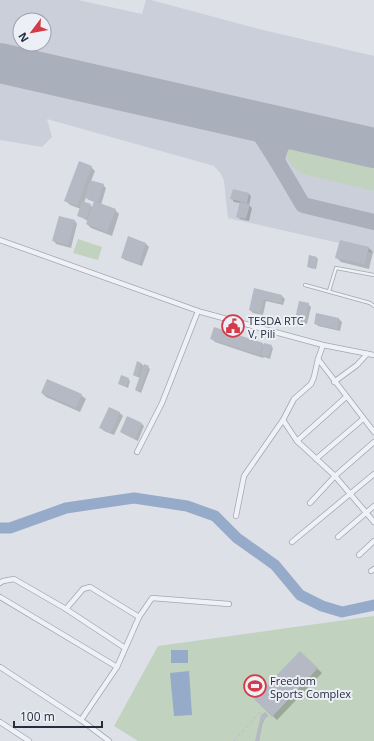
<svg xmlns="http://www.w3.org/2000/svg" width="374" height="741" viewBox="0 0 374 741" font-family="'Open Sans',sans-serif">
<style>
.built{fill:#cbcfd9;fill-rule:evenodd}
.green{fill:#c1d2be}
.water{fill:#96abc9}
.shadow{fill:#0003;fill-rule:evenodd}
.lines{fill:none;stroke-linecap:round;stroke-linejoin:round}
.river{stroke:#96abc9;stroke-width:11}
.taxiway{stroke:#aaafbc;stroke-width:16}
.runway{stroke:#aaafbc;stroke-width:40}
.building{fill:#b4b9c4}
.service-casing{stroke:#a2a7b1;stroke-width:4}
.minor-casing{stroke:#a2a7b1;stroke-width:6}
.path{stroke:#bbbec6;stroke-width:1;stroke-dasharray:3 3;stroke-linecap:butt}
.service{stroke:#f0f1f6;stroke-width:2.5}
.minor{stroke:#f0f1f6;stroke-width:4.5}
.labels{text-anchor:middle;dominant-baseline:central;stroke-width:4;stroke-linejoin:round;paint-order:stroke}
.poi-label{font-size:11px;fill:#262d3e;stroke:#eceff5;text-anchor:start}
</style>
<rect width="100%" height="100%" fill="#dde0e7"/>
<path class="built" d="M0,0H78L142,14L146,0H151L259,29L374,56V253L368,252L365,265L335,258L339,243L228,218L224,181L221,174L214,166L47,119L52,137L42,147L0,140ZM20,20H44V44H20Z"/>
<g class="green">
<path d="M303,142L374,159V191L303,174C287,164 277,147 303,142Z"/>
<polygon points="78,239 102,247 98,260 73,253"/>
<polygon points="374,616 374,741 138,741 114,726 158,646"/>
</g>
<g class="water">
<rect x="171" y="650" width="17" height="13"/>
<polygon points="189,671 192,715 174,716 170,673"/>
</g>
<g class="shadow">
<path d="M91,167L95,171L91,181L103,185L106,188L101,205L115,210L119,214L112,236L91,228L87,224L88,221L79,216L81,209L70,205L66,201ZM86,197L89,200L95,202L93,208L90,205L84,203Z"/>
<polygon points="248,193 251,196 249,205 252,208 249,221 240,219 237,216 240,203 234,202 232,199"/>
<polygon points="75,221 77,224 71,248 56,244 54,241"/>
<polygon points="129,238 146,244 149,247 142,266 125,260 122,257"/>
<polygon points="369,248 373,252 369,269 341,262 337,258"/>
<polygon points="316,258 318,259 316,269 310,268 308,266"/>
<polygon points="255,289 282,296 285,299 283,305 266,301 263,315 253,313 250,310"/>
<polygon points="308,304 311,307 307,324 299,322 296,319"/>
<polygon points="339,319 342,322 340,331 318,326 315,323"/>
<polygon points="211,338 263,344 264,345 271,346 273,348 270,359 264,357 263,358 215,342"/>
<polygon points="141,363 144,367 148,367 150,369 141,393 136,390 140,378 134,375"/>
<polygon points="128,379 130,381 128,388 119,383"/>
<polygon points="42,393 81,395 86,399 80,412 46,397"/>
<polygon points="109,408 120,413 123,416 114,435 104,431 101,428"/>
<polygon points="142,424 144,426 138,441 124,434 121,432"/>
<polygon points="300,652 322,673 277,720 255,699"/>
<polygon points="265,713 268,716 265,718 262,725 259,741 256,741"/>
</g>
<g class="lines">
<polyline class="river" points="0,528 10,528 66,508 134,498 187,506 215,516 237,538 275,565 300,595 322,606 342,612 374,605"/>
<g class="taxiway">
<polyline points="251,120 277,161 303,205 374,222"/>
<path d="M277,161C280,140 287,137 306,132"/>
</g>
<polyline class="runway" points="0,63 374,148"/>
</g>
<g class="building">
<polygon points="79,161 92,166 77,206 64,201"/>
<polygon points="90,180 104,184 98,202 85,198"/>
<polygon points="233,189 249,193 247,203 230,199"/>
<polygon points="82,201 91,204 86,219 77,216"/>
<polygon points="94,201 116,209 107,232 86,224"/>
<polygon points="240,202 250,204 246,219 236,217"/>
<polygon points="59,216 75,220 68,245 52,241"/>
<polygon points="128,236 146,243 139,264 121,258"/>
<polygon points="340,240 369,247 365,265 335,258"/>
<polygon points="309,255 317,257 315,268 307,267"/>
<polygon points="254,288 282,295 281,303 264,299 260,313 249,310"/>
<polygon points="299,301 309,303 305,322 295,319"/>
<polygon points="316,313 339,318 337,329 314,324"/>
<polygon points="214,327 263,343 259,355 210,339"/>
<polygon points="264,343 272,345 268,357 261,355"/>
<polygon points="137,361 141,363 137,377 133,375"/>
<polygon points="144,364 149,366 139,392 135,390"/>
<polygon points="121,375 129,378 126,387 118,384"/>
<polygon points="47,379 82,394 76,408 41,393"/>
<polygon points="109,407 120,412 111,433 99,428"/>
<polygon points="127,416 142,423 135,439 120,432"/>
<polygon points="300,651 318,668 272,717 254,699"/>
<polygon points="265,712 268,715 265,718 262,724 259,741 255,741 261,715"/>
</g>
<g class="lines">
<g class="service-casing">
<g id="service">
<polyline points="305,285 370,303 374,306"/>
<polyline points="329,291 336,268 374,275"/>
</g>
</g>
<g class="minor-casing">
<g id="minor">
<polyline points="0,240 201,312 323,345 374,355"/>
<polyline points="318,359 374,432"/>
<polyline points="334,382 357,365 367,354"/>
<polyline points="283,420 297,441 335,476 374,522"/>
<polyline points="297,441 346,397"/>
<polyline points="137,452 162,403 198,311"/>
<polyline points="316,459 363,419"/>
<polyline points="310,503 335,476 374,442"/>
<polyline points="236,516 244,476 283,420 294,399 311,384 314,377 318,359 323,345"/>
<polyline points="338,537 374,506"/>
<polyline points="292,542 374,474"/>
<polyline points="359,555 374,541"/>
<polyline points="371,571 374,569"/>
<polyline points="0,583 3,581 14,579 66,609 83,589 90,587 139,617"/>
<polyline points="0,597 117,667"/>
<polyline points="66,609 125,648"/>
<polyline points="0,667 81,720 109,741"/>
<polyline points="81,720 117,667 139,617 152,598 229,604"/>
<polyline points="0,722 29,741"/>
</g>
</g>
<polyline class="path" points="234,741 261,711"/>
<use href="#service" class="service"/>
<use href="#minor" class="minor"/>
</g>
<defs>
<g id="civic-ring" transform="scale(1.15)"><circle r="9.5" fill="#eceff5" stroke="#d33b48" stroke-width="1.5"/><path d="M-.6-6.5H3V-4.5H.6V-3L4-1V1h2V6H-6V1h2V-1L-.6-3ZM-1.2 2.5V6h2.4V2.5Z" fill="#d33b48"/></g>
<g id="stadium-ring" transform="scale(1.15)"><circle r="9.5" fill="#eceff5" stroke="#d33b48" stroke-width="1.5"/><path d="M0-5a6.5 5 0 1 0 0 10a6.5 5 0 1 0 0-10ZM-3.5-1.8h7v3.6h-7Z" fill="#d33b48"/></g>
</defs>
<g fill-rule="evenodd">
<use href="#civic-ring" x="233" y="326"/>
<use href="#stadium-ring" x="255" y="686"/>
</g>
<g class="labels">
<g class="poi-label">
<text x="248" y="320">TESDA RTC<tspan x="248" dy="13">V, Pili</tspan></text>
<text x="270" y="680">Freedom<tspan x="270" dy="13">Sports Complex</tspan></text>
</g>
</g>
<g transform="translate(32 32) rotate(238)"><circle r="19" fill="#eceff5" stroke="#9da1ac"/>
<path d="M0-3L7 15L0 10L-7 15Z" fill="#d33b48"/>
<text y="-6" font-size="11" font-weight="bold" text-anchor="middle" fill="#262d3e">N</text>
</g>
<path d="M14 721v6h88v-6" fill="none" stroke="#262d3e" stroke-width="2"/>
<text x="20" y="721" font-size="12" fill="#262d3e" stroke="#eceff5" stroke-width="3" paint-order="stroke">100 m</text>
</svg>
